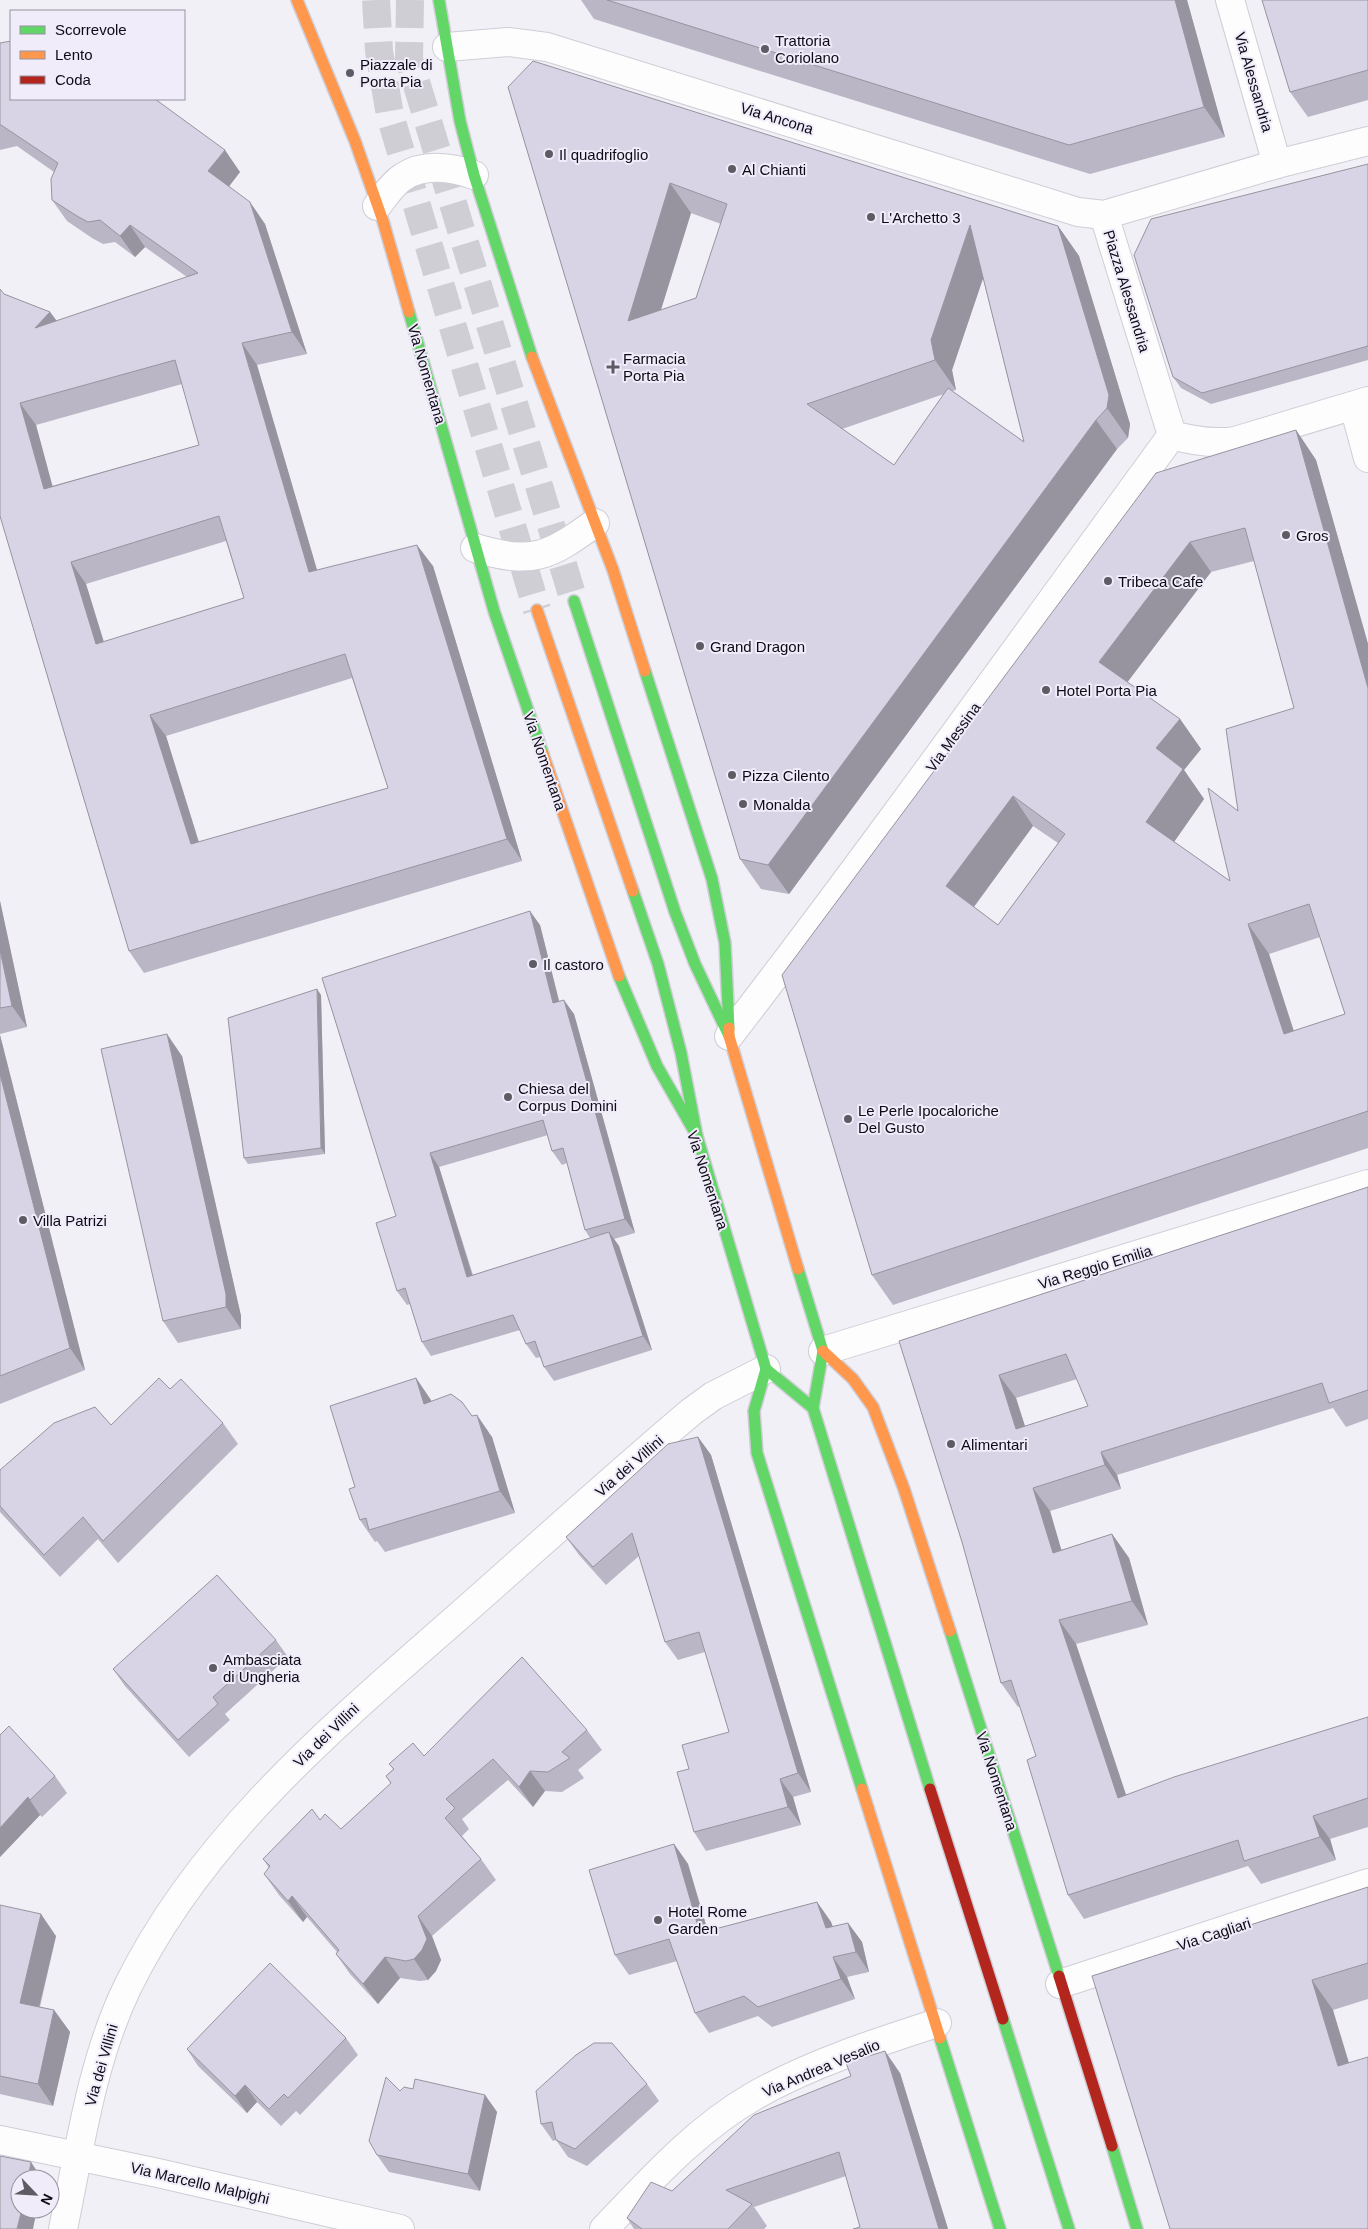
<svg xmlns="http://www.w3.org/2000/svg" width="1368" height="2229" viewBox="0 0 1368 2229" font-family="Arial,sans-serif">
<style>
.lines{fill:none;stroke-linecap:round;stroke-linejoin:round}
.primary-tunnel{stroke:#cfced4;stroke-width:28;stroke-dasharray:28 14;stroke-linecap:butt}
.street-casing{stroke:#cfcdd6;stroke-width:30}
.fast-casing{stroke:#cfcdd6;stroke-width:14}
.slow-casing{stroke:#cfcdd6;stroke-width:14}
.jam-casing{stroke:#cfcdd6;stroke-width:14}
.street{stroke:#fdfdfe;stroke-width:28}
.fast{stroke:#63d668;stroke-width:11}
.slow{stroke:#ff974d;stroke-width:11}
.jam{stroke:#b3261e;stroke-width:11}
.wall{fill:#bab6c5;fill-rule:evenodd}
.shaded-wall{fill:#9794a0}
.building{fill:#d8d4e5;stroke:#9794a0;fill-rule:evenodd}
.poi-dot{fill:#5d5b64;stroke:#f0ecfa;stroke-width:2}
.labels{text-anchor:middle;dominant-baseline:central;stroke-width:4;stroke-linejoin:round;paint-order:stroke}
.poi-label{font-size:15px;fill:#0e0b16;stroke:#f0ecfa;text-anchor:start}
.street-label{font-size:15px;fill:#0e0b16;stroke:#f0ecfa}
</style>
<rect width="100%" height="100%" fill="#f1f0f6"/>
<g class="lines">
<g class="primary-tunnel">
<polyline points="376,0 379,51 390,115 537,610"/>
<polyline points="410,0 409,59 574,601"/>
</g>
<g class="street-casing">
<g id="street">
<polyline points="1230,0 1277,164"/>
<polyline points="447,47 508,42 547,47 1078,212 1104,215 1277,164 1368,141"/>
<path d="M377,206C385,196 392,184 403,177C423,163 452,167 474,175"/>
<path d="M1104,215L1172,435C1193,441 1213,444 1235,441L1368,401"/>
<polyline points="1354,406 1368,458"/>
<path d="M475,548C533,565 548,557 595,523"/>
<path d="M729,1036C881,839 1025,636 1172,435"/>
<polyline points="823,1351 1368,1184"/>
<polyline points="1060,1984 1368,1883"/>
<polyline points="0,2140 158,2173 400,2229"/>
<path d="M63,2229C80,2148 91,2063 127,1988C201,1836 335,1725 459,1616C536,1548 612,1479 691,1412L713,1396L766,1369"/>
<path d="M604,2229C650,2181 695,2130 754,2096C810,2064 875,2043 937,2023"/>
</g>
</g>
<g class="fast-casing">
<g id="fast">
<polyline points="439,0 460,121 474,175 532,357"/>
<polyline points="409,312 494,611 543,754"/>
<polyline points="574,601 675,912 695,964 729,1036"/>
<polyline points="645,671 712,879 725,943 729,1028"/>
<polyline points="633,891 658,964 681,1053 697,1136"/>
<polyline points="619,976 657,1066 697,1136 766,1369 813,1408"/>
<polyline points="798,1269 823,1351 813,1408 930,1789"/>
<polyline points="766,1369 754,1411 757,1453 862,1789"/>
<polyline points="950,1631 1059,1976"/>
<polyline points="1003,2019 1069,2229"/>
<polyline points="940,2038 1000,2229"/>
<polyline points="1112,2146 1137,2229"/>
</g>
</g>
<g class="slow-casing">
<g id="slow">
<polyline points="297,0 355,141 383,221 409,312"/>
<polyline points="532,357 613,570 645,671"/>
<polyline points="537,610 633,891"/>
<polyline points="543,754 619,976"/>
<polyline points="729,1028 729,1036 798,1269"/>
<polyline points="823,1351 853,1379 873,1407 904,1489 950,1631"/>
<polyline points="862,1789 940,2038"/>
</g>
</g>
<g class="jam-casing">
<g id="jam">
<polyline points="930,1789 1003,2019"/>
<polyline points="1059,1976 1112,2146"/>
</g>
</g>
<use href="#street" class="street"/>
<use href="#fast" class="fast"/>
<use href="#slow" class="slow"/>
<use href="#jam" class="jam"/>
</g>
<g class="wall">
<polygon points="581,0 1187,0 1225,137 1090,174 594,19"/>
<polygon points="1368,0 1368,100 1308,117 1290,92"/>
<path d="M0,43L240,172L229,186L265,224L307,354L257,365L317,570L433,566L522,861L144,973L129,951L0,516L4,294L50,312L57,321L187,277L145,247L135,257L115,242L103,244L92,238L67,221L52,200L54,172L17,146L0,150ZM182,384L199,445L52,486L36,425ZM226,541L244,598L104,642L86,584ZM352,678L388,788L199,842L166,736Z"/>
<path d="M508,87L1058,226L1079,256L1130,424L1128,438L1117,449L789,894L761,889L740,859ZM691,213L721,224L696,298L661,310ZM983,278L1024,442L952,391L956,390L952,370ZM944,394L894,465L842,429Z"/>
<polygon points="1368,164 1368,360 1211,404 1181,388 1173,377"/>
<path d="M1296,430L1316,460L1368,644V1148L893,1305L872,1275L782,975ZM1254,561L1294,708L1230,881L1174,842L1204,799L1184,770L1201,749L1180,719L1127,682L1211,572ZM1033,826L1058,843L998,925L974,907ZM1320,937L1345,1014L1294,1031L1269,954Z"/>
<polygon points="0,901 27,1027 0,1034"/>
<path d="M540,925L559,1001L574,1014L635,1233L614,1239L619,1246L652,1350L554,1381L544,1367L540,1357L536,1358L526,1344L520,1330L431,1356L422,1342L410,1304L407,1305L397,1291L396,1216ZM548,1135L552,1151L562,1165L567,1163L585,1230L590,1238L473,1275L439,1167Z"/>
<polygon points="321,995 325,1154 248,1164 244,1158"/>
<polygon points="0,1035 85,1370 0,1404"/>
<polygon points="182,1056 241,1316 241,1329 178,1343 163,1321"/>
<path d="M1368,1187V1419L1346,1427L1333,1408L1117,1475L1121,1489L1050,1511L1061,1550L1112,1534L1129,1558L1148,1625L1076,1644L1126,1795L1368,1717V1827L1330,1839L1336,1860L1261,1884L1248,1866L1084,1919L1068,1895L1036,1756L1020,1706L1018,1707L1001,1683L962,1542L899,1341ZM1077,1379L1088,1406L1025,1426L1016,1398Z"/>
<polygon points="416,1378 431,1401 472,1416 492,1437 515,1513 385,1552 377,1541 375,1542 360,1520 355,1487"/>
<polygon points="223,1423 238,1444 118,1563 98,1539 60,1577 0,1512 0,1470 111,1425"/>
<polygon points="698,1437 711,1455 811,1792 793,1797 801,1825 706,1851 694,1832 689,1769 729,1732 705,1652 678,1660 665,1642 639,1556 606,1585 579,1555 566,1537"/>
<polygon points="276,1640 288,1657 225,1714 230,1720 189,1757 125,1686 113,1669"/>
<polygon points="587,1730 602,1750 578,1770 584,1778 562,1792 545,1791 533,1807 508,1780 462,1819 469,1829 462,1836 481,1859 496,1880 432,1936 441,1960 436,1971 428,1980 420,1981 400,1978 378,2004 350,1974 336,1954 337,1952 307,1917 303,1922 279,1895 264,1874 269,1868 263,1859 320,1820 341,1829 391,1784 386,1776 393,1769 389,1764 424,1756"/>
<polygon points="0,1735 55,1776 67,1793 42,1817 40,1815 0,1857"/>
<polygon points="674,1844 688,1864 708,1931 817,1902 831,1922 833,1927 848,1923 862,1942 869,1972 847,1977 855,1999 772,2027 758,2016 709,2033 695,2013 677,1961 629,1975 615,1955"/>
<polygon points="1368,1887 1368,1999 1333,2010 1368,2229 1092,1976"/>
<polygon points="0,1905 56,1936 40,2007 54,2010 70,2032 53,2106 0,2094"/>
<polygon points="346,2038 358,2055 300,2115 296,2111 281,2126 257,2102 247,2113 198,2066 187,2049"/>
<polygon points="900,2073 948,2229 853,2229 860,2227 846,2176 754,2207 767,2226 764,2229 634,2229 627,2218"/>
<polygon points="647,2084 659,2101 587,2166 568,2157 556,2140 553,2141 541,2124"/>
<polygon points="413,2089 485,2095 497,2112 480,2191 389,2172 377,2155 400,2091"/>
</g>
<g class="shaded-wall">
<polygon points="1175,0 1187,0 1225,137 1204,107"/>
<polygon points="225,150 240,172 224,193 208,171"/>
<polygon points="670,183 691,213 648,351 628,321"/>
<polygon points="250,202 265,224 307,354 292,332"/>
<polygon points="130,225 145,247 135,257 120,236"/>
<polygon points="970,225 991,255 952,370 956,390 935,360 931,340"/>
<polygon points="1058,226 1079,256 1130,424 1128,438 1107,408"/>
<polygon points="50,312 66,334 35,328"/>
<polygon points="242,343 257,365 324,594 309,572"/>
<polygon points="20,403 36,425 59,510 44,489"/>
<polygon points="1096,420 1117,449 789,894 768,865"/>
<polygon points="1296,430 1316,460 1368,644 1368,688"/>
<polygon points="1190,542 1211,572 1120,692 1099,662"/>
<polygon points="417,545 433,566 522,861 507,839"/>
<polygon points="71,562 86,584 111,666 96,644"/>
<polygon points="150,715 166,736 206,866 191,844"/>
<polygon points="1180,719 1201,749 1184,770 1204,799 1167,852 1146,822 1156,748"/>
<polygon points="1013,796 1033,826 967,916 946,886"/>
<polygon points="0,901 27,1027 12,1006 0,950"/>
<polygon points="530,911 540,925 563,1017 553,1003"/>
<polygon points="1248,924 1269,954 1304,1064 1284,1034"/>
<polygon points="317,989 321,995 325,1154 321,1148"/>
<polygon points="564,1000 574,1014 635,1233 625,1219"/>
<polygon points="167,1034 182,1056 241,1316 241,1329 226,1307"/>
<polygon points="0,1035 85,1370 70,1348 0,1074"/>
<polygon points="430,1153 439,1167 477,1291 467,1277"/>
<polygon points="609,1232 619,1246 652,1350 643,1336"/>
<polygon points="999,1375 1016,1398 1033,1452 1016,1429"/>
<polygon points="416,1378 431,1400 439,1426 424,1404"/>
<polygon points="477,1415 492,1437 515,1513 500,1491"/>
<polygon points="698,1437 711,1455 811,1792 798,1773"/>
<polygon points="1101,1452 1117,1475 1121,1489 1105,1465"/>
<polygon points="1033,1488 1050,1511 1069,1576 1053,1553"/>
<polygon points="1112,1534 1129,1558 1148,1625 1132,1601"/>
<polygon points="1059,1620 1076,1644 1135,1822 1118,1798"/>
<polygon points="530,1771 545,1791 533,1807 519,1787"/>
<polygon points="780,1779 793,1797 801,1825 788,1807"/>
<polygon points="28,1797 40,1815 0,1857 0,1828"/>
<polygon points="1313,1816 1330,1839 1336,1860 1320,1837"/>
<polygon points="674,1844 688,1864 714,1953 700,1933"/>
<polygon points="292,1896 307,1917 303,1922 288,1901"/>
<polygon points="817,1902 831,1922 840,1948 826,1928"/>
<polygon points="41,1914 56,1936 35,2024 20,2003"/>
<polygon points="418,1916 432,1936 441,1960 436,1971 428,1980 414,1959"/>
<polygon points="848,1923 862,1942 869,1972 856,1952"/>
<polygon points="385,1957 400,1978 378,2004 363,1984"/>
<polygon points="833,1957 847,1977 855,1999 841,1979"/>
<polygon points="1312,1980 1333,2010 1359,2096 1338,2066"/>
<polygon points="54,2010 70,2032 53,2106 38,2084"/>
<polygon points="885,2051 900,2073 948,2229 939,2229"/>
<polygon points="245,2085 257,2102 247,2113 235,2096"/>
<polygon points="485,2095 497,2112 480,2191 468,2174"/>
<polygon points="31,2162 42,2179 28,2179"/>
<polygon points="22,2209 37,2209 33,2229 17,2229"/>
</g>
<g class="building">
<polygon points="607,0 1175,0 1204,107 1069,145"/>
<polygon points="1262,0 1368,0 1368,70 1290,92"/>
<path d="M11,41V99H155L225,150L208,171L250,202L292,332L242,343L309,572L417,545L507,839L129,951L0,516V289L4,294L50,312L35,328L198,273L130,225L120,236L100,220L88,222L77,216L52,200L51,179L58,163L1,125H0V43ZM175,360L199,445L44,489L20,403ZM219,516L244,598L96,644L71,562ZM345,654L388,788L191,844L150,715Z"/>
<path d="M533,61L1058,226L1109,395L1107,408L1096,420L768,865L740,859L508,87ZM670,183L727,204L696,298L628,321ZM970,225L1024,442L948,388L894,465L807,404L935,360L931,340Z"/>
<polygon points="1368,164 1368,346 1202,393 1173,377 1134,255 1151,219"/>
<path d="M1296,430L1368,688V1111L872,1275L782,975L1156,473ZM1245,528L1294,708L1226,729L1238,811L1208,788L1230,881L1146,822L1183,769L1156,748L1180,719L1099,662L1190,542ZM1013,796L1065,834L998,925L946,886ZM1309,904L1345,1014L1284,1034L1248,924Z"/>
<polygon points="530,911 553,1003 564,1000 625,1219 585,1230 563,1148 552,1151 543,1120 430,1153 467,1277 609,1232 643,1336 544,1367 535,1341 526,1344 513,1315 422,1342 405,1288 397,1291 376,1223 396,1216 322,978"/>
<polygon points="0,950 12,1006 0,1008"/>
<polygon points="317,989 321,1148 244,1158 228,1018"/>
<polygon points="167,1034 226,1294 226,1307 163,1321 101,1049"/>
<polygon points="0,1074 70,1348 0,1376"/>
<path d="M1368,1187V1390L1329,1403L1322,1383L1101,1452L1105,1465L1033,1488L1053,1553L1112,1534L1132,1601L1059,1620L1118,1798L1174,1777L1368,1717V1798L1313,1816L1320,1837L1244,1861L1238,1840L1068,1895L1027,1760L1036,1756L1011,1680L1001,1683L962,1542L899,1341ZM1066,1354L1088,1406L1016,1429L999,1375Z"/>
<polygon points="159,1378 170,1389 181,1379 223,1423 103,1541 83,1517 44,1555 0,1506 0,1470 54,1423 95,1407 111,1425"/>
<polygon points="416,1378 424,1404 451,1394 462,1402 472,1416 477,1415 500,1491 369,1530 366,1518 360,1520 349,1489 355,1487 330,1406"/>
<polygon points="698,1437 798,1773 780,1779 788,1807 694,1832 677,1772 689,1769 682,1745 729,1732 699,1632 665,1642 632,1533 593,1567 566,1537 668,1444"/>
<polygon points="217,1575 276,1640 213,1697 218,1704 178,1740 113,1669"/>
<polygon points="522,1657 587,1730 562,1752 570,1758 548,1772 530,1771 519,1787 493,1759 446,1799 455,1808 445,1818 481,1859 418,1916 427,1939 422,1950 414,1959 406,1961 385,1957 363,1984 336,1954 339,1950 292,1896 288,1901 264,1874 270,1866 263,1859 312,1809 320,1820 325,1814 341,1829 391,1783 386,1776 394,1769 389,1764 413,1743 424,1756"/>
<polygon points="9,1726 55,1776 30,1800 28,1797 0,1828 0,1735"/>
<polygon points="674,1844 700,1933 817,1902 826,1928 848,1923 856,1952 833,1957 841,1979 758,2007 744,1996 695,2013 669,1939 615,1955 589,1870"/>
<polygon points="1368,1887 1368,1963 1312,1980 1338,2066 1368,2057 1368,2229 1170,2229 1092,1976"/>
<polygon points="0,1905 41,1914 20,2003 54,2010 38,2084 0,2076"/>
<polygon points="270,1963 346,2038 288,2098 284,2094 269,2109 245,2085 235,2096 187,2049"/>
<polygon points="594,2043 612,2043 647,2084 575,2149 556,2140 552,2122 541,2124 536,2091 576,2055"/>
<polygon points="885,2051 939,2229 853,2229 860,2227 839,2152 726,2190 752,2204 728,2229 642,2229 627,2218 651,2182 672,2191 754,2115 851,2076 846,2063"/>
<polygon points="386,2077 400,2091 404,2087 413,2089 415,2079 485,2095 468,2174 377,2155 369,2141"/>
<polygon points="0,2156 31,2162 28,2179 20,2179 20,2209 22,2209 17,2229 0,2229"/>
</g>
<g class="poi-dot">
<circle cx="765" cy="49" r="5"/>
<circle cx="350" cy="73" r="5"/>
<circle cx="549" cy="154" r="5"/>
<circle cx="732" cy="169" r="5"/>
<circle cx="871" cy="217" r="5"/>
<path d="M610.5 359.5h5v5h5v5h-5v5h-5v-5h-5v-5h5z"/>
<circle cx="1286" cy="535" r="5"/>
<circle cx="1108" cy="581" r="5"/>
<circle cx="700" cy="646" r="5"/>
<circle cx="1046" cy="690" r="5"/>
<circle cx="732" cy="775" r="5"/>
<circle cx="743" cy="804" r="5"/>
<circle cx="533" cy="964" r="5"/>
<circle cx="508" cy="1097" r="5"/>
<circle cx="848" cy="1119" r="5"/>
<circle cx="23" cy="1220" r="5"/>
<circle cx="951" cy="1444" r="5"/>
<circle cx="213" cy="1668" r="5"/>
<circle cx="658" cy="1920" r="5"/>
</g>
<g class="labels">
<g class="poi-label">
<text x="775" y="40">Trattoria<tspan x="775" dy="17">Coriolano</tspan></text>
<text x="360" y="64">Piazzale di<tspan x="360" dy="17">Porta Pia</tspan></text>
<text x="559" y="154">Il quadrifoglio</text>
<text x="742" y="169">Al Chianti</text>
<text x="881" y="217">L'Archetto 3</text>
<text x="623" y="358">Farmacia<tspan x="623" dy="17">Porta Pia</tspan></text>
<text x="1296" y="535">Gros</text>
<text x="1118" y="581">Tribeca Cafe</text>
<text x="710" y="646">Grand Dragon</text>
<text x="1056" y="690">Hotel Porta Pia</text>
<text x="742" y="775">Pizza Cilento</text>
<text x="753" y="804">Monalda</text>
<text x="543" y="964">Il castoro</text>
<text x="518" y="1088">Chiesa del<tspan x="518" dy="17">Corpus Domini</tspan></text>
<text x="858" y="1110">Le Perle Ipocaloriche<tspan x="858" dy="17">Del Gusto</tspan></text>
<text x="33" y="1220">Villa Patrizi</text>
<text x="961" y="1444">Alimentari</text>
<text x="223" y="1659">Ambasciata<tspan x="223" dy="17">di Ungheria</tspan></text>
<text x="668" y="1911">Hotel Rome<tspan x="668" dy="17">Garden</tspan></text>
</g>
<g class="street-label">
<text transform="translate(1254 82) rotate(74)">Via Alessandria</text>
<text transform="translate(777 118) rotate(17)">Via Ancona</text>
<text transform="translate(1127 291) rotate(73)">Piazza Alessandria</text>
<text transform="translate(427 374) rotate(74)">Via Nomentana</text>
<text transform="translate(953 737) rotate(-54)">Via Messina</text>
<text transform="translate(545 761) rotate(71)">Via Nomentana</text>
<text transform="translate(708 1180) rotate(72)">Via Nomentana</text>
<text transform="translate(1095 1267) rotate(-17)">Via Reggio Emilia</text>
<text transform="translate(629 1466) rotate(-41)">Via dei Villini</text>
<text transform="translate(326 1735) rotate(-44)">Via dei Villini</text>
<text transform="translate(997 1781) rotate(72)">Via Nomentana</text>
<text transform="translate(1214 1934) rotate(-18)">Via Cagliari</text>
<text transform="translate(101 2065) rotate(-74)">Via dei Villini</text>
<text transform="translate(821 2068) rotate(-23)">Via Andrea Vesalio</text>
<text transform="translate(200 2183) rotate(13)">Via Marcello Malpighi</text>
</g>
</g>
<rect x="10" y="10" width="175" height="90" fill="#f0ecfa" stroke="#96929f"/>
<rect x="20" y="26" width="25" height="8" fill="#63d668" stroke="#96929f"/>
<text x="55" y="35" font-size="15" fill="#0e0b16">Scorrevole</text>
<rect x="20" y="51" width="25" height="8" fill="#ff974d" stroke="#96929f"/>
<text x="55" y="60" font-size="15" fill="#0e0b16">Lento</text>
<rect x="20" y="76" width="25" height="8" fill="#b3261e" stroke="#96929f"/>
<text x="55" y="85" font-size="15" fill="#0e0b16">Coda</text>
<g transform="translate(35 2194) rotate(115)"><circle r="24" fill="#f0ecfa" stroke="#96929f"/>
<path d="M0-4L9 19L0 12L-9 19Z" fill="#5d5b64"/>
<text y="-8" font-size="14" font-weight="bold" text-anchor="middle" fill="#0e0b16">N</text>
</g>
</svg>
